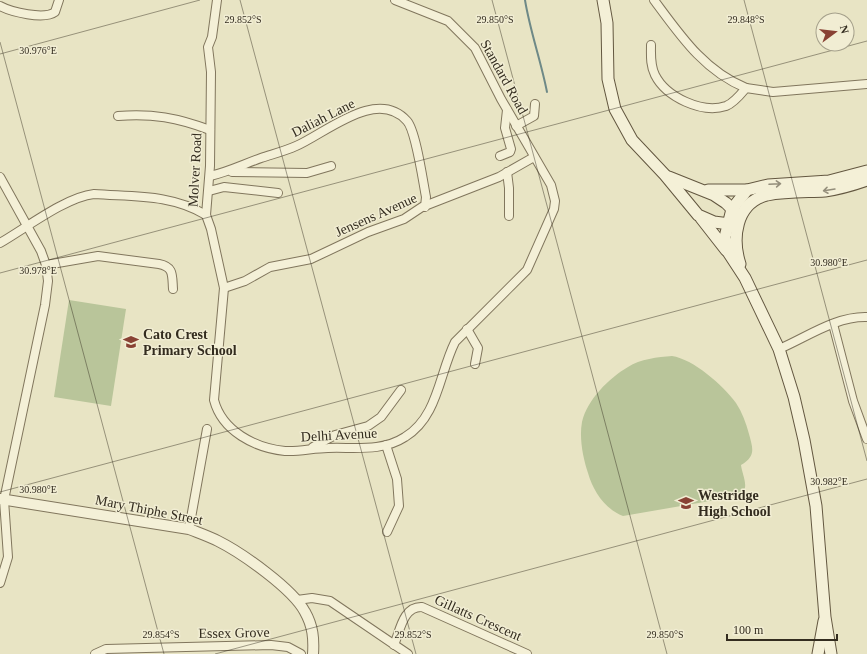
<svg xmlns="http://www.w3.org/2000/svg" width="867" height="654" viewBox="0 0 867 654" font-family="Georgia,serif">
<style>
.green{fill:#b9c59a}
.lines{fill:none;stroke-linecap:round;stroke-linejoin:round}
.stream{stroke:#6e8987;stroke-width:2}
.minor-casing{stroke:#81765d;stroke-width:10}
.tertiary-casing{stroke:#81765d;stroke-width:12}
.secondary-casing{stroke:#635740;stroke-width:13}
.minor{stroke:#f4f0d7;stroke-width:8}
.tertiary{stroke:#f4f0d7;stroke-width:10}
.secondary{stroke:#f4f0d7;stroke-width:11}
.oneway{stroke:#948e7b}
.ticks{fill:none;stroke:#332c1f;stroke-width:1;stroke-opacity:0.45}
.labels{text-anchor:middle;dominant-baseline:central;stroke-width:3;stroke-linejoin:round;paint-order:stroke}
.street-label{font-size:14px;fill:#332c1f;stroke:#f1edd3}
.poi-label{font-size:14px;font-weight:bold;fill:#332c1f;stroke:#f1edd3;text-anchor:start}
.ticks-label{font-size:10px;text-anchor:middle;fill:#332c1f;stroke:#f1edd3;stroke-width:3;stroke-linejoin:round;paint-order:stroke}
</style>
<rect width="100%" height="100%" fill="#e8e4c4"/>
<g class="green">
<polygon points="69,300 126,309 111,406 54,397"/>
<path d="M672,356C693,359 723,385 736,403C742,412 746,423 749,434C753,449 756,456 741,465C742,475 751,489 739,496L623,516C605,509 593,491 588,473C583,458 579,438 582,422C587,400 609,378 628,367C640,359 658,357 672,356Z"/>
</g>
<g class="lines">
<path class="stream" d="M525,0C530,31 541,61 547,92"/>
<g class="minor-casing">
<g id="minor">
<path d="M217,0L212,37L208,47L211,72L210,166L206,215L211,229L224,288L214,400C222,431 255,448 285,451C299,452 314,448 328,448C354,447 382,452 405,437C438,417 439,374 455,342L527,270L554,209L555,201L551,185L501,99L475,48L448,21L395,0"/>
<path d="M654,0C680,35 704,71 746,88"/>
<path d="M0,6C11,12 44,20 55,12L59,0"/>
<path d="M651,45C651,55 650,65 655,75C666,97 702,114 726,106C734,103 741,94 746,88L773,92L867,84"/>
<path d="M118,116C152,113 178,118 210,130"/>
<polyline points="516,126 534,116 535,104"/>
<polyline points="500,156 510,152 511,149 505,128 507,110"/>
<polyline points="232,172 307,173 331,166"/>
<polyline points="507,172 509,188 509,216"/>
<path d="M210,176C228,172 244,164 261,158C273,154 285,151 296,146C326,133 377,87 407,121C416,131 423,182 426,197L425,207"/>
<polyline points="0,177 41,251 46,265 48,281 45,305 4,500 8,557 0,583"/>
<polyline points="209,191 224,187 278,193"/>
<path d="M0,243C26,228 66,197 94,194C134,197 171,194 206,215"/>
<path d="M46,265L98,256L159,264C174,267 172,275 173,289"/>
<polyline points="224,288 245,281 270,267 311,259 368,232 404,219 422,207 499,177 534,157"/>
<polyline points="833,324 853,401 867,439"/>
<polyline points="467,329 478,348 475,364"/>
<path d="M779,349C807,337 836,316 867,317"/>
<polyline points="386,445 397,479 399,506 387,532"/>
<polyline points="313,447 335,435 368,426 381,417 401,390"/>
<polyline points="189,529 207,429"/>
<polyline points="297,600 312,598 330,601 408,654"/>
<path d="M394,645C400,631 403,606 422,607L527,654"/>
<polyline points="95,654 106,649 271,645 288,647 301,654"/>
</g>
</g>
<g class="tertiary-casing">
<path id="tertiary" d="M0,499L189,529C199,533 208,536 218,541C242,553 293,589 305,612C313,626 314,639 313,654"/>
</g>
<g class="secondary-casing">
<g id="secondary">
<polyline points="603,0 607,23 608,79 615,109 632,140 665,175 698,215 714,222 737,225"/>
<polyline points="669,177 714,195 726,203 736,213"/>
<polyline points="708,190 747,190"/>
<polyline points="701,218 726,250"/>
<path d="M740,264C732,239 735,203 767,195C786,191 806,192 825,191C839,189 853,185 867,180"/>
<polyline points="818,654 824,621"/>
<polyline points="831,654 825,617 816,506 804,440 794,397 779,349 745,278 728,252 725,237 732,209 747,190 768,185 829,181 867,171"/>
</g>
</g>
<use href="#minor" class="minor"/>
<use href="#tertiary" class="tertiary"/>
<use href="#secondary" class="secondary"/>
</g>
<defs><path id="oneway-shaft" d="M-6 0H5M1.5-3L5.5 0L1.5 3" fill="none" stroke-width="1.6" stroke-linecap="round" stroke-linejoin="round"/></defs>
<g class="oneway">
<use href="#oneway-shaft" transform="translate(775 184) rotate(-3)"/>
<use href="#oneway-shaft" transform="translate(829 190) rotate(171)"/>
</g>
<path class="ticks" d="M240,0L416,654M492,0L667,654M744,0L867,461M0,42L164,654M0,54L200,0M0,273L867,41M0,492L867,260M215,654L867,479"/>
<defs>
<g id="school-bare" transform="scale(1.2)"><path d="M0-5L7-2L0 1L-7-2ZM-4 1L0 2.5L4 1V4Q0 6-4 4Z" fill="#894234" stroke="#f1edd3" stroke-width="2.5" paint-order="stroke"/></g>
</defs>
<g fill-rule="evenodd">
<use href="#school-bare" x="131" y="342"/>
<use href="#school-bare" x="686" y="503"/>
</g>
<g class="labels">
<g class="street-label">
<text transform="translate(504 77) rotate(61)">Standard Road</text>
<text transform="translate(323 118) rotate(-27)">Daliah Lane</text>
<text transform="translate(195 170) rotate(-87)">Molver Road</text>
<text transform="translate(376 215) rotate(-24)">Jensens Avenue</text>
<text transform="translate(339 435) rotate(-3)">Delhi Avenue</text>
<text transform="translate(149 510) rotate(11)">Mary Thiphe Street</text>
<text transform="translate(478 618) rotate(24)">Gillatts Crescent</text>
<text transform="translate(234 633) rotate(-1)">Essex Grove</text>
</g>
<g class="poi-label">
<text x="143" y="334">Cato Crest<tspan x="143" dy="16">Primary School</tspan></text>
<text x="698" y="495">Westridge<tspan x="698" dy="16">High School</tspan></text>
</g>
</g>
<g class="ticks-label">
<text x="243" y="23">29.852°S</text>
<text x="495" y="23">29.850°S</text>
<text x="746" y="23">29.848°S</text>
<text x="38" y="54">30.976°E</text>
<text x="829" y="266">30.980°E</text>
<text x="38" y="274">30.978°E</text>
<text x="829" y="485">30.982°E</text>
<text x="38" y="493">30.980°E</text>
<text x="161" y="638">29.854°S</text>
<text x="413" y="638">29.852°S</text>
<text x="665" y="638">29.850°S</text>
</g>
<g transform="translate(835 32) rotate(75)"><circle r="19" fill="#f1edd3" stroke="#a5a08b"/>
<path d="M0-3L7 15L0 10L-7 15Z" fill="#894234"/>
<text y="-6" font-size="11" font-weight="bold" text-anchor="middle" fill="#332c1f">N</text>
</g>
<path d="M727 634v6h110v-6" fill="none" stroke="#332c1f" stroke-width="2"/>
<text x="733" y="634" font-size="12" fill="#332c1f" stroke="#f1edd3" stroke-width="3" paint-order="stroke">100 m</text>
</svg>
